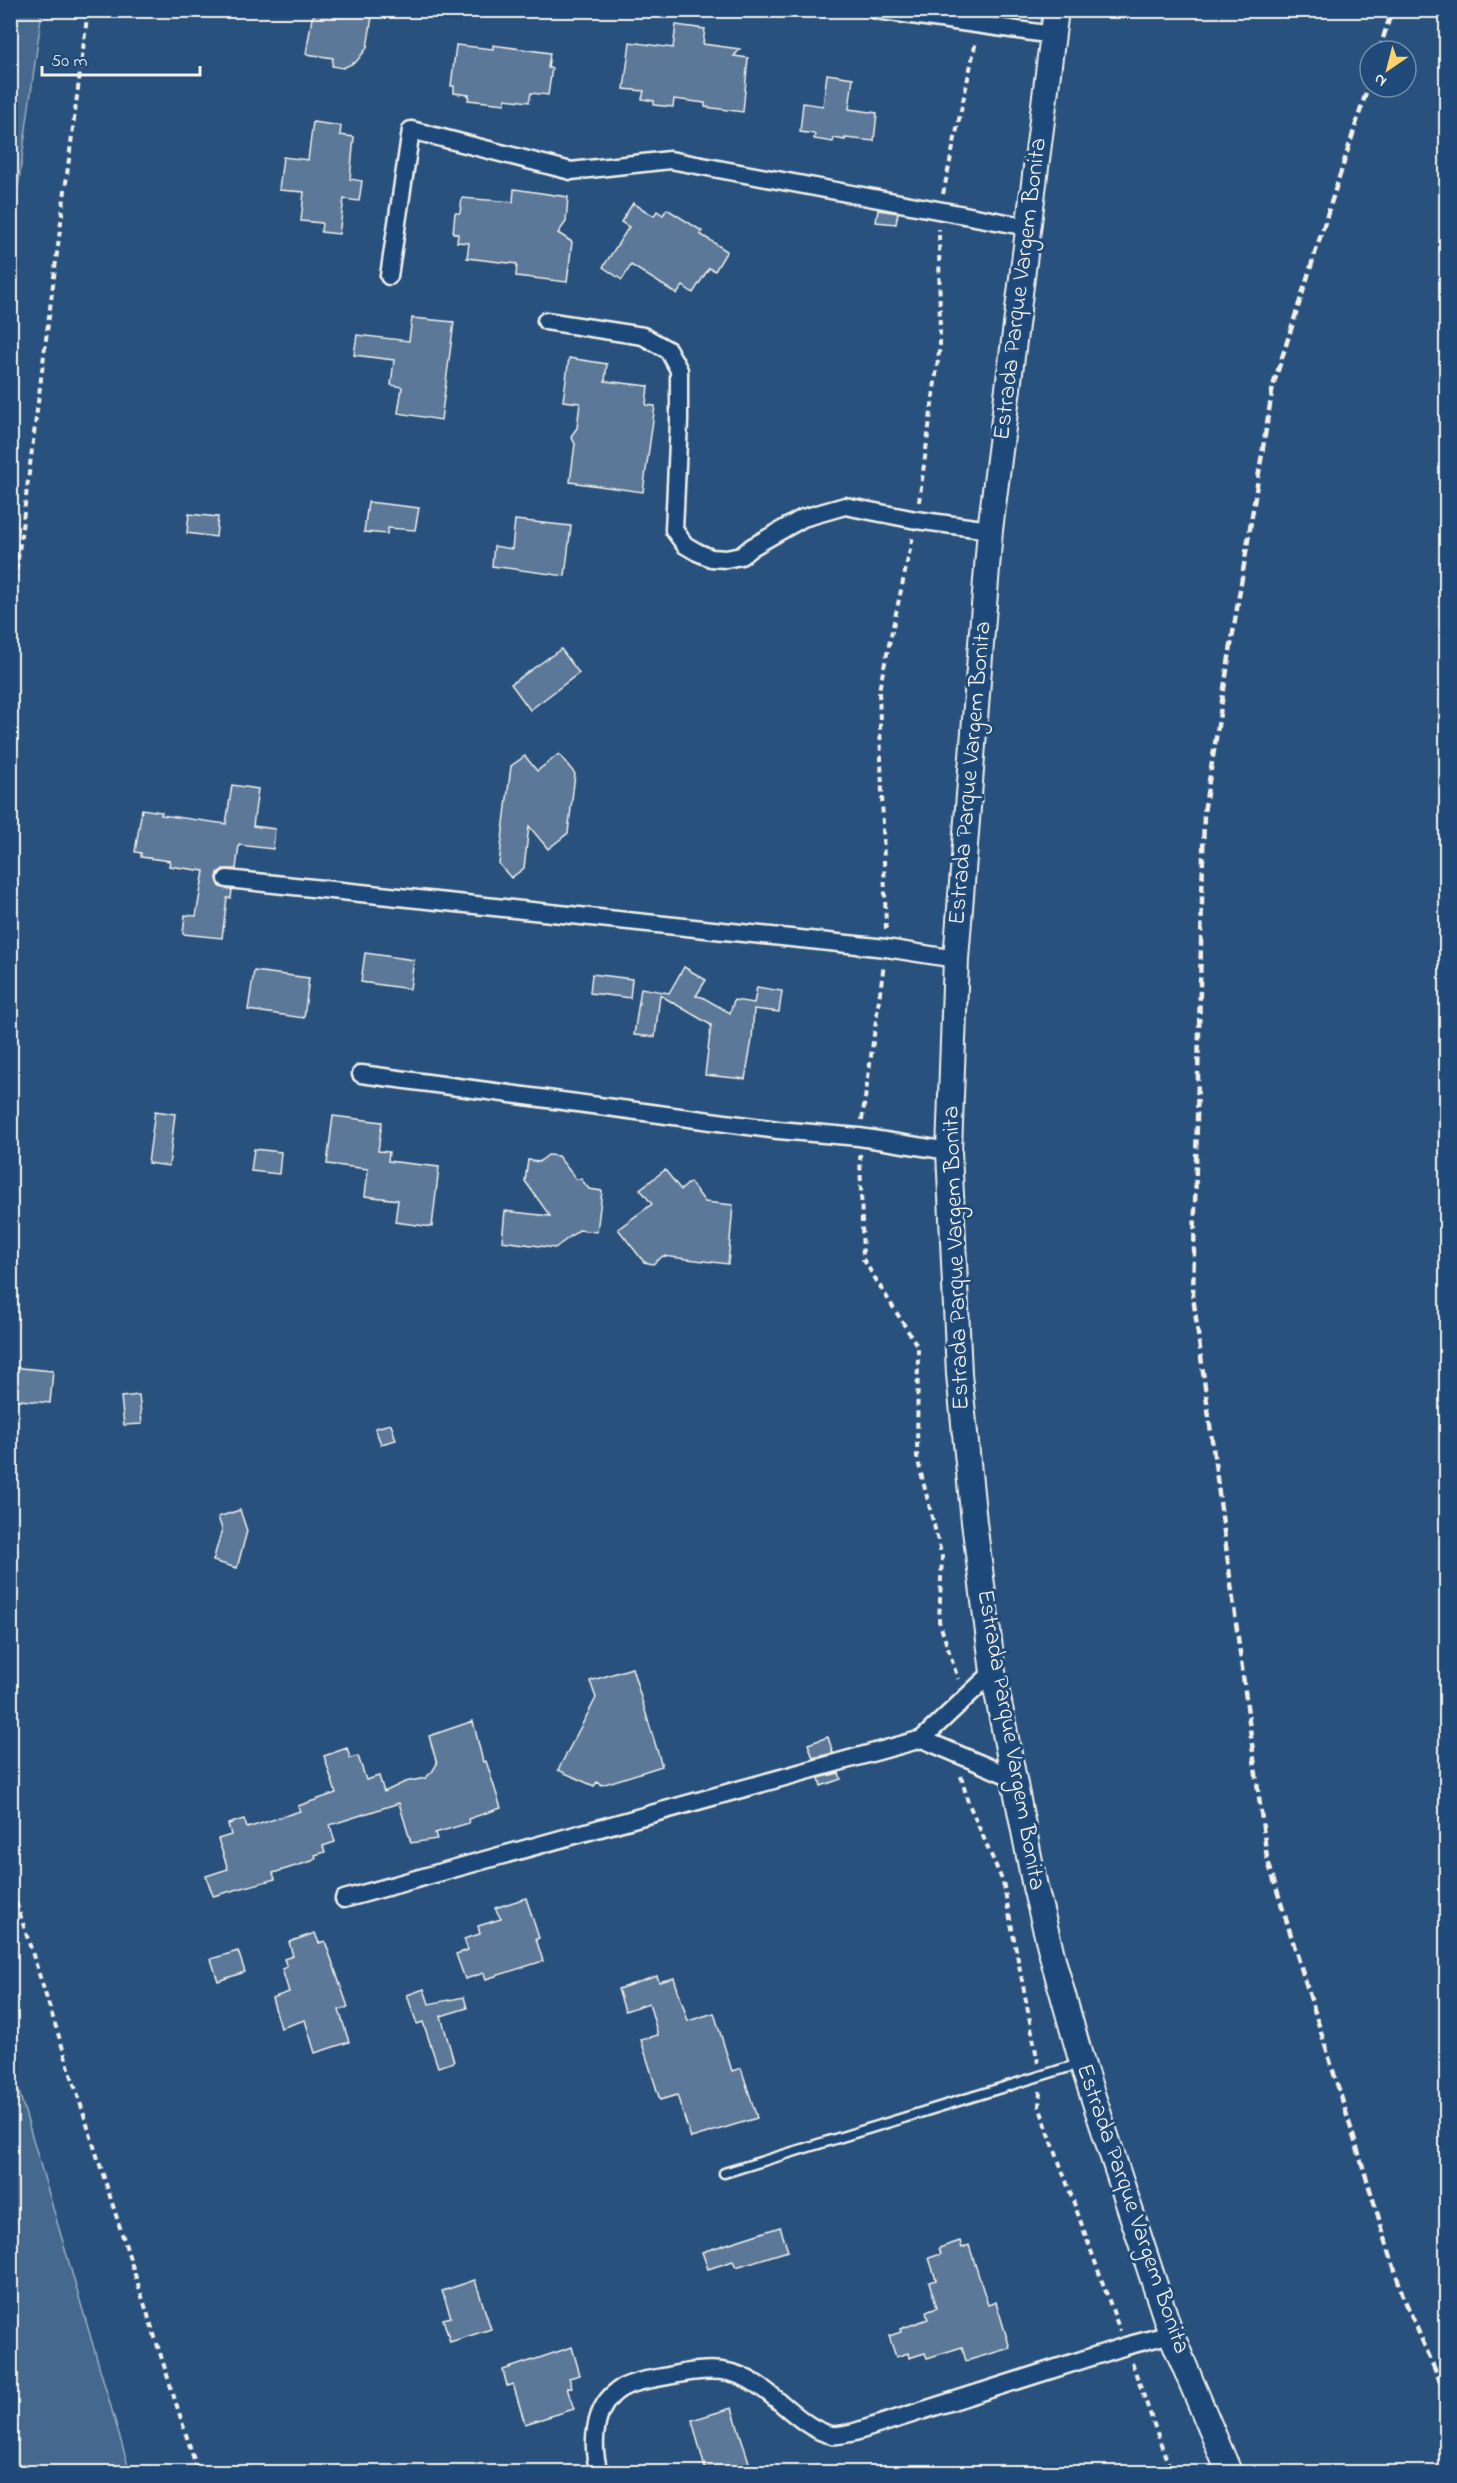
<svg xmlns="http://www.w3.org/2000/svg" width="1457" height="2483" viewBox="0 0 1457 2483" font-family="'Indie Flower',sans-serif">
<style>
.green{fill:#45688e;stroke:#9cacbb;stroke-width:1.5}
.building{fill:#5b7899;stroke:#f4f1e8;stroke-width:1.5}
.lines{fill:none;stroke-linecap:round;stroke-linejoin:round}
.service-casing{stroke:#f4f1e8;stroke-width:13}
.minor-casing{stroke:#f4f1e8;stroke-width:21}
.secondary-casing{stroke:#f4f1e8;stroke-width:28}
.path{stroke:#f4f1e8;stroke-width:4;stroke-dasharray:6 4.5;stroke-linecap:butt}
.service{stroke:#1f4a7a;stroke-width:8}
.minor{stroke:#1f4a7a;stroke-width:16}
.secondary{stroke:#1f4a7a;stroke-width:24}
.rail{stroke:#f4f1e8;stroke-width:4.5;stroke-dasharray:9 4.5;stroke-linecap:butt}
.labels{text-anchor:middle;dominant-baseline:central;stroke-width:6;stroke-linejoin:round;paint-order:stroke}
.street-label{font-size:24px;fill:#f4f1e8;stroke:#1f4a7a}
</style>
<rect width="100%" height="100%" fill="#28517e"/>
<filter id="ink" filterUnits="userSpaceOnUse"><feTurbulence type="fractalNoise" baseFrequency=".0167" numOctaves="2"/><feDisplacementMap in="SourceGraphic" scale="12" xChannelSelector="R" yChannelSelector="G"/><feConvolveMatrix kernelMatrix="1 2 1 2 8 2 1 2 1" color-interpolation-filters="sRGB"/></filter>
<g filter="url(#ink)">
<g class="green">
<polygon points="11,10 42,11 11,240 10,11"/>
<polygon points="10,2064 11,2064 130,2472 11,2472"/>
</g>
<g class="building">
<polygon points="318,10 373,10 367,48 356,62 343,68 332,66 333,58 306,54 312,18"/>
<polygon points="676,25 705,29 703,44 740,49 734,56 748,58 743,112 705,107 705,103 674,99 673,107 654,105 654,101 642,99 644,91 624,89 630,42 673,48"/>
<polygon points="456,45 493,49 493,45 550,53 548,68 552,68 548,95 531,93 529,102 505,99 505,104 468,100 469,95 454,93 454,86 451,86"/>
<polygon points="827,74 853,78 849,109 877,113 874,141 845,138 845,140 834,138 833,142 814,139 815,134 800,132 803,103 823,106"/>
<polygon points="313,122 341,126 340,135 354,137 350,179 362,181 359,201 344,199 339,234 321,232 322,223 301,221 304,192 279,190 283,157 308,160"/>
<polygon points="514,189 568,197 566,222 558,233 572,242 567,282 516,276 517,264 467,258 469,243 457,242 458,234 453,233 455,213 460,213 462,198 513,202"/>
<polygon points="633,203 654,216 657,211 663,215 667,209 702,231 700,234 727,251 715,271 709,268 693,293 683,286 677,294 631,265 622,280 603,267 629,227 621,222"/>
<polygon points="878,210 898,213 896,224 876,222"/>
<polygon points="412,318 454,322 441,420 398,413 402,387 391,385 394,360 354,355 357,335 409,341"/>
<polygon points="569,358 607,364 605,381 648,386 646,405 655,406 643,492 570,482 575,444 571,436 577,428 580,403 563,401"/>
<polygon points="368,502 419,508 415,530 388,528 387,534 364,532"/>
<polygon points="189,514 218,517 216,537 187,533"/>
<polygon points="515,520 571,526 565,576 492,566 494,546 512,549"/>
<polygon points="561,649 579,673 530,710 511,684"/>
<polygon points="559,754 575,774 568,833 548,849 529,826 524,868 511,878 499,864 511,766 525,756 537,771"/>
<polygon points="232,785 258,789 253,826 275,829 273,849 239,845 236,869 223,869 218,873 217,878 220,887 232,890 231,898 227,898 222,938 183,934 185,915 196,916 204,871 169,866 170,861 141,857 141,853 135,852 142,809 162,812 161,815 226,824"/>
<polygon points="365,953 414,960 410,989 361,982"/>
<polygon points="684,967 706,980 696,996 702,997 730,1013 734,1000 754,1003 757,987 782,991 779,1012 754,1009 752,1040 745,1079 705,1075 711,1025 660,995 655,1037 634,1035 641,988 669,993"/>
<polygon points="254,971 309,978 304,1018 248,1010"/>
<polygon points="592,974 632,979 630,998 590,993"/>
<polygon points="155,1111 175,1114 169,1166 148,1163"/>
<polygon points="333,1116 382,1122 378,1151 389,1152 388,1161 439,1167 432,1227 395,1222 398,1200 365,1196 368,1169 327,1164"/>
<polygon points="254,1149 281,1152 279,1174 251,1171"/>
<polygon points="548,1155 558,1156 576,1179 581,1179 589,1189 602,1191 597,1232 579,1230 555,1248 502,1241 505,1211 550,1216 525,1181 528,1160 539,1162"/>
<polygon points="665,1170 681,1190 690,1182 705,1202 733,1205 728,1264 663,1256 653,1264 644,1262 618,1229 652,1204 640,1189"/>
<polygon points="10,1367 53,1371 50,1403 10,1399"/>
<polygon points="139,1395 142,1424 124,1425 121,1397"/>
<polygon points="391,1424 396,1440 381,1444 375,1428"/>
<polygon points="240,1510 247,1531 237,1568 213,1561 222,1529 218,1517"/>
<polygon points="632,1668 662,1766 602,1785 597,1782 594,1786 558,1770 596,1698 590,1681"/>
<polygon points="473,1721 483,1762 486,1761 501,1808 468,1819 469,1823 435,1833 437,1839 411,1843 399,1803 330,1825 335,1842 323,1846 325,1852 315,1855 316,1858 312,1861 273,1873 275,1879 213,1896 206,1876 228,1869 218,1839 231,1835 228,1824 244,1819 247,1828 300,1811 298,1806 336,1793 324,1756 347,1748 350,1758 358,1756 366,1780 379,1776 384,1792 405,1782 425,1778 432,1772 437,1764 429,1736"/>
<polygon points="828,1737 833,1753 813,1758 808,1744"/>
<polygon points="839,1773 841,1779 821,1786 819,1778"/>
<polygon points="526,1898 539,1938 536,1939 543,1961 486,1979 484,1973 465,1979 456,1954 468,1950 464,1939 480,1934 478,1926 501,1919 495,1908"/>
<polygon points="315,1933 319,1943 325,1941 348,2007 339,2010 349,2042 315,2053 305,2020 281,2028 272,1998 289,1992 282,1969 287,1967 284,1959 293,1956 289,1942"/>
<polygon points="238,1951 245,1972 218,1981 211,1959"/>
<polygon points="657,1976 659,1982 674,1978 688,2021 714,2013 732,2071 741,2068 757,2118 691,2138 677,2095 660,2100 641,2040 658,2035 649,2003 625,2011 618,1989"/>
<polygon points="424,1989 429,2004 464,1997 467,2008 441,2016 454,2062 438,2067 423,2022 417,2024 407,1995"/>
<polygon points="780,2227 788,2251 736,2267 733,2261 708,2269 702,2252"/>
<polygon points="960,2241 962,2248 969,2245 988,2305 996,2302 1010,2348 966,2361 962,2347 927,2358 925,2353 909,2358 908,2353 896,2357 889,2336 901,2332 900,2329 928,2319 926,2312 937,2308 929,2282 936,2280 929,2258 941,2254 939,2248"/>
<polygon points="475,2280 491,2329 450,2342 443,2319 451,2317 442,2291"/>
<polygon points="572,2347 580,2375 569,2378 572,2387 567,2388 574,2409 525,2424 513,2384 507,2386 503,2370"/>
<polygon points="732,2408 752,2472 706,2472 692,2420"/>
</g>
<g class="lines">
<g class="service-casing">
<polyline id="service" points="724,2173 1079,2064"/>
</g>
<g class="minor-casing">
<g id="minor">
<polyline points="876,10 1053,35"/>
<polyline points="389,276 411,130 571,171 670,160 1028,227"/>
<polyline points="546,321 643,336 668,350 679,370 679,421 674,530 685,545 697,552 711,558 726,559 741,556 752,547 803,518 845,506 916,520 990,530"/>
<polyline points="227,879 886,948 956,959"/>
<polyline points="361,1074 778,1130 859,1137 949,1151"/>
<polyline points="922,1739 1014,1778"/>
<polyline points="344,1899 922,1739 993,1672"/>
<path d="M599,2472C591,2445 593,2406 620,2389C634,2381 653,2379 668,2376C687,2372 709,2368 728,2372C769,2380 796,2428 832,2435C839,2436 848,2433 855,2432L1126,2346L1171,2334"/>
</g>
</g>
<g class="secondary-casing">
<polyline id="secondary" points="1056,10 990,530 956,959 949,1151 959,1374 974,1522 993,1672 1035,1887 1054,1963 1082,2063 1171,2334 1229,2472"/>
</g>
<g class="path">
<polyline points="943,194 976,41"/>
<polyline points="919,502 940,345 939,229"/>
<polyline points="10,622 88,10"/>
<polyline points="886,929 879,690 913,536"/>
<polyline points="862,1120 884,964"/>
<polyline points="860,1154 863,1259 918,1347 917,1457 942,1557 939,1621 958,1679"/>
<polyline points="961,1776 968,1802 1003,1882 1038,2063"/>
<polyline points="10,1883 198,2472"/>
<polyline points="1040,2091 1039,2106 1120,2331"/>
<polyline points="1132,2363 1171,2472"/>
</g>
<use href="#service" class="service"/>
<use href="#minor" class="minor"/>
<use href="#secondary" class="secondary"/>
<g class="rail">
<polyline points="1379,51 1392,10"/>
<polyline points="1370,80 1273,386 1204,812 1193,1296 1267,1858 1403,2296 1446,2395"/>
</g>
</g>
</g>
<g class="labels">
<g class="street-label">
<text transform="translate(1021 289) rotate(-83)">Estrada Parque Vargem Bonita</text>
<text transform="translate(971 773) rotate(-85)">Estrada Parque Vargem Bonita</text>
<text transform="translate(957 1258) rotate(-92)">Estrada Parque Vargem Bonita</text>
<text transform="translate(1010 1740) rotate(80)">Estrada Parque Vargem Bonita</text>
<text transform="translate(1132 2209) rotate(71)">Estrada Parque Vargem Bonita</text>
</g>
</g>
<rect width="1457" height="2483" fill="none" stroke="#1f4a7a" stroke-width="36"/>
<rect x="18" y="18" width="1421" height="2447" fill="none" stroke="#f4f1e8" stroke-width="2" filter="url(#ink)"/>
<g transform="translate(1388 69) rotate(215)"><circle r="28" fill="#1f4a7a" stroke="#748da6" stroke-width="1.5"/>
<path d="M0-4.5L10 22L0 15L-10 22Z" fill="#ffd166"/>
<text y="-9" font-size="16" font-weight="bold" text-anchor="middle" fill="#f4f1e8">N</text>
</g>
<path d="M42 66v9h158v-9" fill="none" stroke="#f4f1e8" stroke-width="3"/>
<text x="51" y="66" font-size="18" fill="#f4f1e8" stroke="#1f4a7a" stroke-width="4.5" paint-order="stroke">50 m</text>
</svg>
